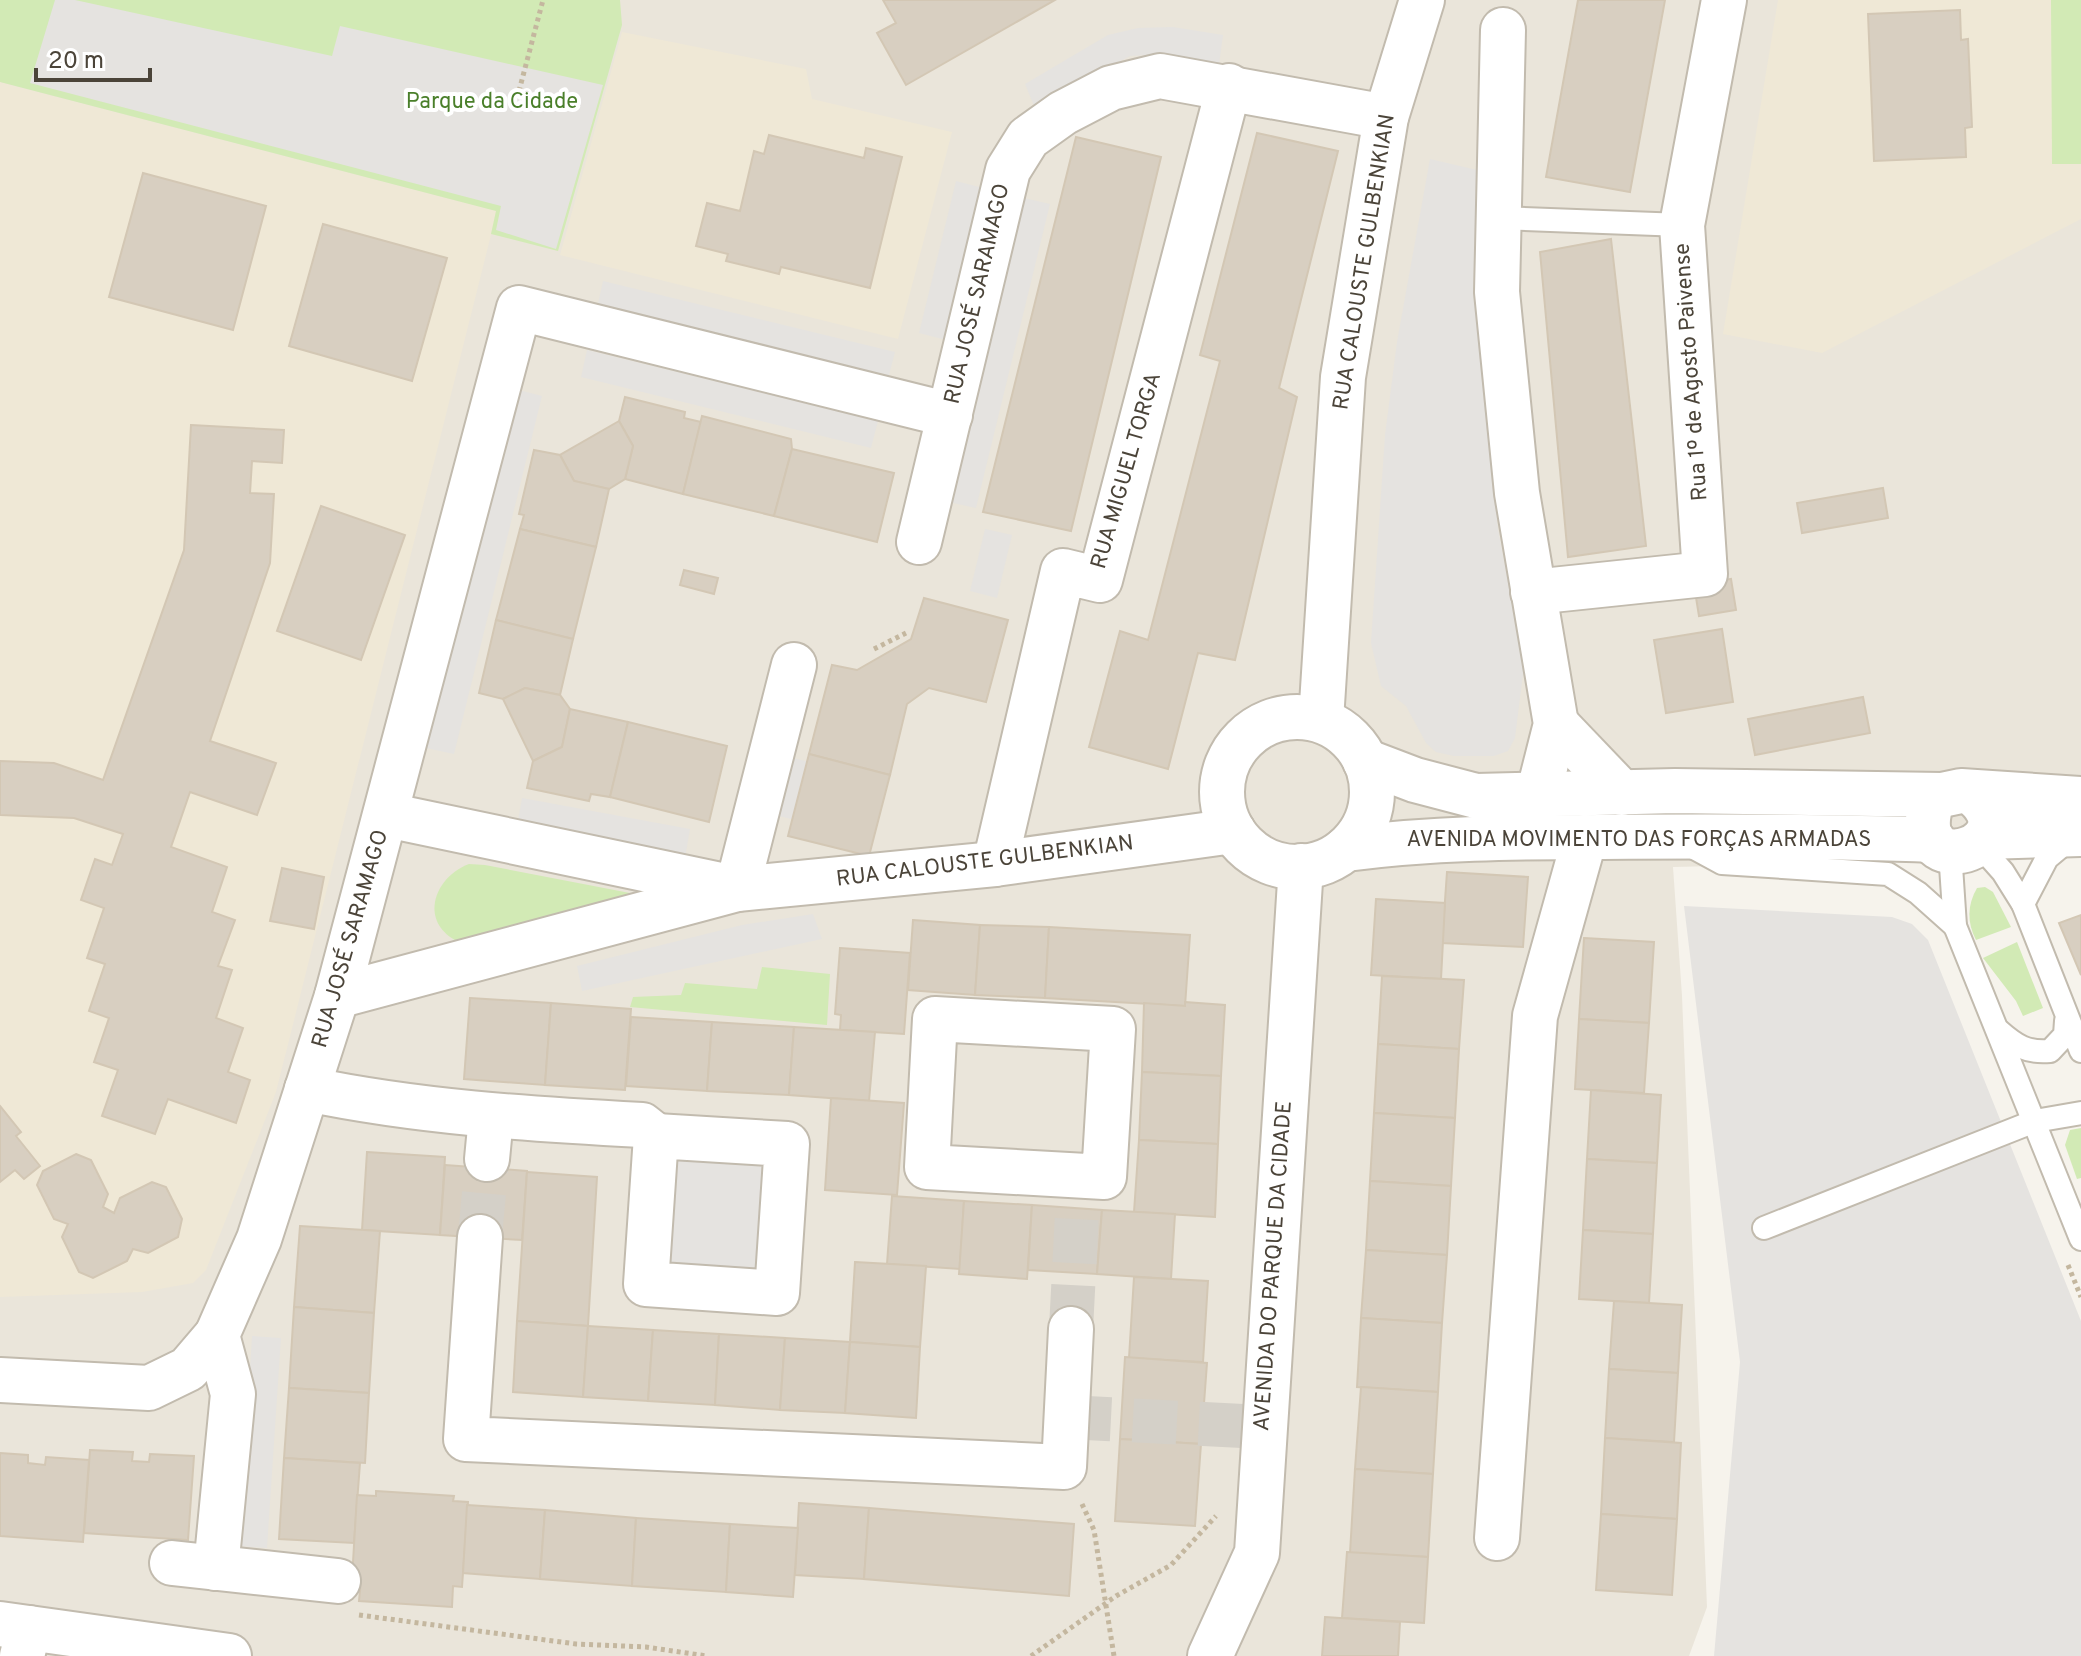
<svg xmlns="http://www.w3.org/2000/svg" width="2081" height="1656" viewBox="0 0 2081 1656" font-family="Overpass,sans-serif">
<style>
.residential{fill:#eae5da}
.education{fill:#efe8d6}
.green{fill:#d2eab5}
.parking{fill:#e5e3e0}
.building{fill:#d8cfc1;stroke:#d3c7b4;stroke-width:2}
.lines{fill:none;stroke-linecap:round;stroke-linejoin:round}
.minor-tunnel{stroke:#d4d0c8;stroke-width:44;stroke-dasharray:44 22;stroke-linecap:butt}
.service-casing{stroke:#c2bbae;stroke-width:26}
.minor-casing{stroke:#c2bbae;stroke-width:48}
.tertiary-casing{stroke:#c2bbae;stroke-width:48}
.path{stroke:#c4b79f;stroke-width:5;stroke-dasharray:4 4;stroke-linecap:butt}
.service{stroke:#fff;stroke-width:22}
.minor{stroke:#fff;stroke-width:44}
.tertiary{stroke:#fff;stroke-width:44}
.labels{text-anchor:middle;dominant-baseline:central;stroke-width:8;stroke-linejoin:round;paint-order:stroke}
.park-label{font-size:22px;fill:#4a7f2a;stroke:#fff}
.street-label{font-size:22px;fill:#4b4439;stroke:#fff}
</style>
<rect width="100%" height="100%" fill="#f6f3ec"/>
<polygon class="residential" points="0,0 2081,0 2081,857 1673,867 1682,996 1707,1607 1689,1656 0,1656"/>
<g class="education">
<polygon points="1778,0 2081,0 2081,219 1822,353 1723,334"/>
<polygon points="622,32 806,69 812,99 952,132 898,339 560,255"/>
<polygon points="0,82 497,211 276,1092 206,1270 193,1283 142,1292 0,1297"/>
</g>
<g class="green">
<polygon points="0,0 620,0 622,25 558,251 491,234 496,211 0,82"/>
<polygon points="2051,0 2081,0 2081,164 2052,164"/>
<path d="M469,864L485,865L635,894L461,943C418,925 432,878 469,864Z"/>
<path d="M1985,887L1993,892L2011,927L1976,940C1967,923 1967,905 1977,888Z"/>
<polygon points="2017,942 2043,1008 2023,1016 2016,1001 1983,958"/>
<polygon points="762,967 830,974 827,1025 630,1007 633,997 681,995 685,983 757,989"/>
<polygon points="2081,1128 2081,1178 2077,1179 2065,1145 2070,1130"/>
</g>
<g class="parking">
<polygon points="55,0 75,0 332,56 340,26 603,85 556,249 496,230 501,206 30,83"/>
<polygon points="1173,27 1223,35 1219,64 1163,54 1130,56 1035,108 1025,84 1108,35 1138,28"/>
<polygon points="1430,159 1477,170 1479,328 1498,529 1524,666 1515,738 1508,751 1494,756 1454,756 1436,752 1426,743 1406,706 1381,686 1371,643 1385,435 1397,342"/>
<polygon points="956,181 983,188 946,340 919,333"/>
<polygon points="1024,198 1050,204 976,508 949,502"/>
<polygon points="603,281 895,352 888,379 597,308"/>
<polygon points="587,350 878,421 871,448 581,377"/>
<polygon points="515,389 542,396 454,754 426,748"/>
<polygon points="985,529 1012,535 997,598 970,591"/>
<polygon points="784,756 814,763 799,821 771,814"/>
<polygon points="522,798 690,829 685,858 517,826"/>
<polygon points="1684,906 1892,917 1912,924 1928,940 2081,1321 2081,1656 1714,1656 1740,1362"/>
<polygon points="813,914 822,939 582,991 577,966 742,925"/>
<polygon points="664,1149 772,1152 764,1278 653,1273"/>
<polygon points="252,1336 281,1338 267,1548 239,1546"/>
</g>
<g class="building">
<polygon points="883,0 1055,0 906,85 877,33 896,23"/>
<polygon points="1578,0 1665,0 1630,192 1546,177"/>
<polygon points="1960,10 1961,40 1968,39 1972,127 1965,128 1966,157 1874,161 1868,14"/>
<polygon points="1257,133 1338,151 1279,388 1297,397 1235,660 1198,653 1168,769 1089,747 1120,631 1148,640 1220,361 1200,355"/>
<polygon points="769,135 864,158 866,148 902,157 870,288 781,267 779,274 726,261 728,254 696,246 707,203 740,211 754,151 764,154"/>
<polygon points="1076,137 1161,157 1071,531 983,512"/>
<polygon points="143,173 266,206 233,330 109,297"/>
<polygon points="323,224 447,258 412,381 289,346"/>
<polygon points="1611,239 1646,546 1568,557 1540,252"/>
<polygon points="625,397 685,412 684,418 701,422 683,494 625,479 633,446 619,421"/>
<polygon points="702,416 791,439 792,449 774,516 683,494"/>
<polygon points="619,421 633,446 625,479 609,489 574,481 560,455"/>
<polygon points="191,425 284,430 282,463 252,461 250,493 274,494 270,563 210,741 276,763 257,815 190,792 171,847 227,867 212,912 235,920 218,966 232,970 216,1018 243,1028 228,1072 250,1080 236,1123 168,1099 155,1134 102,1116 118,1070 94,1062 109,1018 89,1011 105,964 87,958 104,908 81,900 95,859 112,865 123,834 74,818 0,815 0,761 54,763 103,780 184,550"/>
<polygon points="792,449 894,473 877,542 774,516"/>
<polygon points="534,450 560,455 574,481 609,489 596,547 520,529 524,515 519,514"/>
<polygon points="1883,488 1888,518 1802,533 1797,503"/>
<polygon points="321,506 405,535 361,660 277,631"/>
<polygon points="520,529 596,547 573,639 496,620"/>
<polygon points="684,570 718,578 714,594 680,585"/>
<polygon points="1731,579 1736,610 1699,616 1694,585"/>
<polygon points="924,598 1008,620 986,702 929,688 907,704 890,775 809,754 832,665 857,670 911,639"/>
<polygon points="496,620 573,639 560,695 525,688 503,699 479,693"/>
<polygon points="1722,629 1733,702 1666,713 1654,640"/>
<polygon points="525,688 560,695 570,709 562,747 533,761 503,699"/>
<polygon points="1863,697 1870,733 1755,755 1748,719"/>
<polygon points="570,709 628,722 610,797 591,794 589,801 527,788 533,761 562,747"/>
<polygon points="628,722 727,746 709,822 610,797"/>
<polygon points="809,754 890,775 869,856 788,836"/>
<polygon points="282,868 324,877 314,929 270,921"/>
<polygon points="1447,872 1528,877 1523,947 1442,943"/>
<polygon points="1376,899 1445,903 1441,979 1371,975"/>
<polygon points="2081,915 2081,975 2059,923"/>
<polygon points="913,920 980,925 975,995 908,990"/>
<polygon points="980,925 1049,927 1045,998 975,995"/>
<polygon points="1049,927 1190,935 1185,1006 1045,998"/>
<polygon points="1584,938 1654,942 1649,1023 1579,1019"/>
<polygon points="840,948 910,953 904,1034 840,1030 841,1015 835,1014"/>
<polygon points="1382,976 1464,980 1459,1049 1378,1044"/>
<polygon points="470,998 551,1003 545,1085 464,1079"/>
<polygon points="1185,1002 1225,1005 1221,1076 1142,1072 1144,1003 1185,1006"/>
<polygon points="551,1003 631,1009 625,1090 545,1085"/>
<polygon points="631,1017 712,1022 707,1091 626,1086"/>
<polygon points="1579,1019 1649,1023 1644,1093 1575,1089"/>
<polygon points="712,1022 794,1027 789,1095 707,1091"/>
<polygon points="794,1027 875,1032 869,1101 789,1095"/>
<polygon points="1378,1044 1459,1049 1455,1118 1374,1113"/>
<polygon points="1142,1072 1221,1076 1218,1144 1139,1140"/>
<polygon points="1591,1090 1661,1095 1657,1163 1587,1159"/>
<polygon points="831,1098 904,1103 897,1195 825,1190"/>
<polygon points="0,1106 21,1132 16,1136 40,1166 24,1179 15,1170 0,1182"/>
<polygon points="1374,1113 1455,1118 1451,1186 1370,1181"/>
<polygon points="1139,1140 1218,1144 1215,1217 1134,1212"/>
<polygon points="367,1152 445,1157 440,1235 362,1230"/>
<polygon points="76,1154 91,1160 108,1194 103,1207 114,1213 120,1198 152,1182 166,1187 182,1219 178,1237 148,1253 133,1249 127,1261 93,1278 79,1272 62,1237 68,1224 54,1219 37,1185 43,1171"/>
<polygon points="1587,1159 1657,1163 1653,1234 1583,1230"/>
<polygon points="445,1165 527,1171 522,1240 440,1235"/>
<polygon points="527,1172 597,1177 588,1326 517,1321"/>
<polygon points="1370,1181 1451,1186 1447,1255 1366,1250"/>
<polygon points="892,1196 964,1201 960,1269 887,1264"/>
<polygon points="964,1201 1032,1205 1027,1279 959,1274"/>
<polygon points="1032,1205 1102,1210 1097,1274 1028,1270"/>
<polygon points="1102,1210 1175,1214 1171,1279 1097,1274"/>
<polygon points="300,1226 380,1231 374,1313 294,1307"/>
<polygon points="1583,1230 1653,1234 1649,1303 1579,1299"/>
<polygon points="1366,1250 1447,1255 1442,1323 1361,1318"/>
<polygon points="855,1262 926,1266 920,1347 850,1342"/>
<polygon points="1134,1277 1208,1281 1203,1362 1129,1358"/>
<polygon points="1614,1301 1682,1305 1678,1373 1609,1369"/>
<polygon points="294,1307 374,1313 369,1393 289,1388"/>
<polygon points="1361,1318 1442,1323 1438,1392 1357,1387"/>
<polygon points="517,1321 588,1326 583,1397 513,1392"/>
<polygon points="588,1326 653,1330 648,1401 583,1397"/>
<polygon points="653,1330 719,1334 715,1405 648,1401"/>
<polygon points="719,1334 785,1338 780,1410 715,1405"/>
<polygon points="785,1338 850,1342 845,1413 780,1410"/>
<polygon points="850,1342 920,1347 916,1418 845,1413"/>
<polygon points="1125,1357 1207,1363 1201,1444 1120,1439"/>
<polygon points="1609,1369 1678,1373 1674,1442 1605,1438"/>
<polygon points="1361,1387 1438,1392 1433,1474 1355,1469"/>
<polygon points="289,1388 369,1393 365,1463 284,1458"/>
<polygon points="1605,1438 1681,1443 1677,1519 1601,1514"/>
<polygon points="1120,1439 1201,1444 1195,1526 1115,1521"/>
<polygon points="90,1450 133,1452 132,1461 149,1462 150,1454 194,1456 188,1540 84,1533"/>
<polygon points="0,1453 28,1455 28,1463 45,1465 46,1457 89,1460 83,1542 0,1536"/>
<polygon points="284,1458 360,1463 354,1543 279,1539"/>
<polygon points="1355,1469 1433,1474 1428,1557 1350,1553"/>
<polygon points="376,1491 454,1496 453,1501 468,1502 462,1587 453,1586 452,1607 359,1601 361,1580 352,1579 357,1495 376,1496"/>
<polygon points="799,1503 869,1508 864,1579 795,1575"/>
<polygon points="467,1505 545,1510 540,1579 463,1573"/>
<polygon points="869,1508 1074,1524 1069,1596 864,1579"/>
<polygon points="545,1510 636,1518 632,1586 540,1579"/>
<polygon points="1601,1514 1677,1519 1672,1595 1596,1590"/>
<polygon points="636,1518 730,1524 726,1592 632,1586"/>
<polygon points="730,1524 798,1528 793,1597 726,1592"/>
<polygon points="1347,1552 1428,1557 1424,1623 1342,1618"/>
<polygon points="1325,1617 1400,1622 1398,1656 1322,1656"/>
</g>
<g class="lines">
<g class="minor-tunnel">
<polyline points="480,1237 487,1159"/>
<polyline points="1071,1329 1079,1175"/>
<polyline points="1067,1417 1263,1427"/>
</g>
<g class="service-casing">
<g id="service">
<polyline points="1499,218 1682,225"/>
<polyline points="1687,844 1722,863 1888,874 1918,893 1955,926"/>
<polyline points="1979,845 2003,872 2023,904 2081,1051"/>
<polyline points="1950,851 1955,926 2081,1239"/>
<polyline points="2023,904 2047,858 2071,838"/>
<path d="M1999,1031C2016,1046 2027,1053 2050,1051L2065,1035L2066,1021"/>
<polyline points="1764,1228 2035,1121 2081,1113"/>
</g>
</g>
<g class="minor-casing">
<g id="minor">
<polyline points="1503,30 1497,292 1517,493 1556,724 1538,795"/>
<polyline points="919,542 1008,170 1028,138 1063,113 1111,88 1160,76 1386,117"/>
<polyline points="1533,592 1705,574 1682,225 1724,0"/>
<polyline points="1556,724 1622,793"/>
<polyline points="387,815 730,887"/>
<polyline points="995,864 1063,571 1100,580 1229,86"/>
<polyline points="737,889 794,665"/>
<polyline points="337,996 737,889 995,864 1233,831"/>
<polygon points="935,1019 1113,1029 1104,1177 927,1167"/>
<path d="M307,1089C418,1112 529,1119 642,1125L656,1136"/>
<polygon points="656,1136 787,1144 777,1293 646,1284"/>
<polyline points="487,1159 491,1117"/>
<polyline points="480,1237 466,1439 1064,1467 1071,1329"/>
<polyline points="0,1380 149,1388 188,1369 217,1335"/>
<polyline points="1497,1538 1535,1016 1585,837"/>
<polyline points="172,1563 338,1581"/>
<polyline points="216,1568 233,1394 217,1335 259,1239 337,996 519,308 950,415"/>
<polyline points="22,1656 29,1628"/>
</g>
</g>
<g class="tertiary-casing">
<g id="tertiary">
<circle cx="1297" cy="792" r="75"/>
<polyline points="1321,720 1343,377 1386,117 1422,0"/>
<polyline points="1365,761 1415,780 1476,796 1675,791 1942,795 1961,791 2081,799"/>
<path d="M1929,812C1915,886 2035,842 1972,793"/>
<polyline points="1985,837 2081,834"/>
<path d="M1346,849C1431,838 1516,837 1602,837C1713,836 1822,836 1933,840"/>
<polyline points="0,1624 229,1656"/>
<polyline points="1210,1656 1257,1553 1301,866"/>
</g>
</g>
<g class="path">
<polyline points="519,91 543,0"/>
<polyline points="874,649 906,633"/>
<polyline points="2068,1265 2081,1297"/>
<polyline points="1082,1504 1094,1530 1114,1656"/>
<polyline points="359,1615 576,1644 646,1647 707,1656"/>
<polyline points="1031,1656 1116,1596 1171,1565 1216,1516"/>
</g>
<use href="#service" class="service"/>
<use href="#minor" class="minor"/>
<use href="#tertiary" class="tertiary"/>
</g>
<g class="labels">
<g class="park-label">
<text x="492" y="102">Parque da Cidade</text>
</g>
<g class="street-label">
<text transform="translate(1365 262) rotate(-81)">RUA CALOUSTE GULBENKIAN</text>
<text transform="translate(978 294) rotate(-77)">RUA JOSÉ SARAMAGO</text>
<text transform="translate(1692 372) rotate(-94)">Rua 1º de Agosto Paivense</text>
<text transform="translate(1127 471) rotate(-74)">RUA MIGUEL TORGA</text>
<text x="1639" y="840">AVENIDA MOVIMENTO DAS FORÇAS ARMADAS</text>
<text transform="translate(985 862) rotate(-7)">RUA CALOUSTE GULBENKIAN</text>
<text transform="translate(351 939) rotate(-74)">RUA JOSÉ SARAMAGO</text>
<text transform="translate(1274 1266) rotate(-86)">AVENIDA DO PARQUE DA CIDADE</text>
</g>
</g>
<path d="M36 68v12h114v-12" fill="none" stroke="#4b4439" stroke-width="4"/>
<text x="48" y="68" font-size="24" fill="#4b4439" stroke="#ffffff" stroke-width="6" paint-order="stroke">20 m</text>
</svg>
